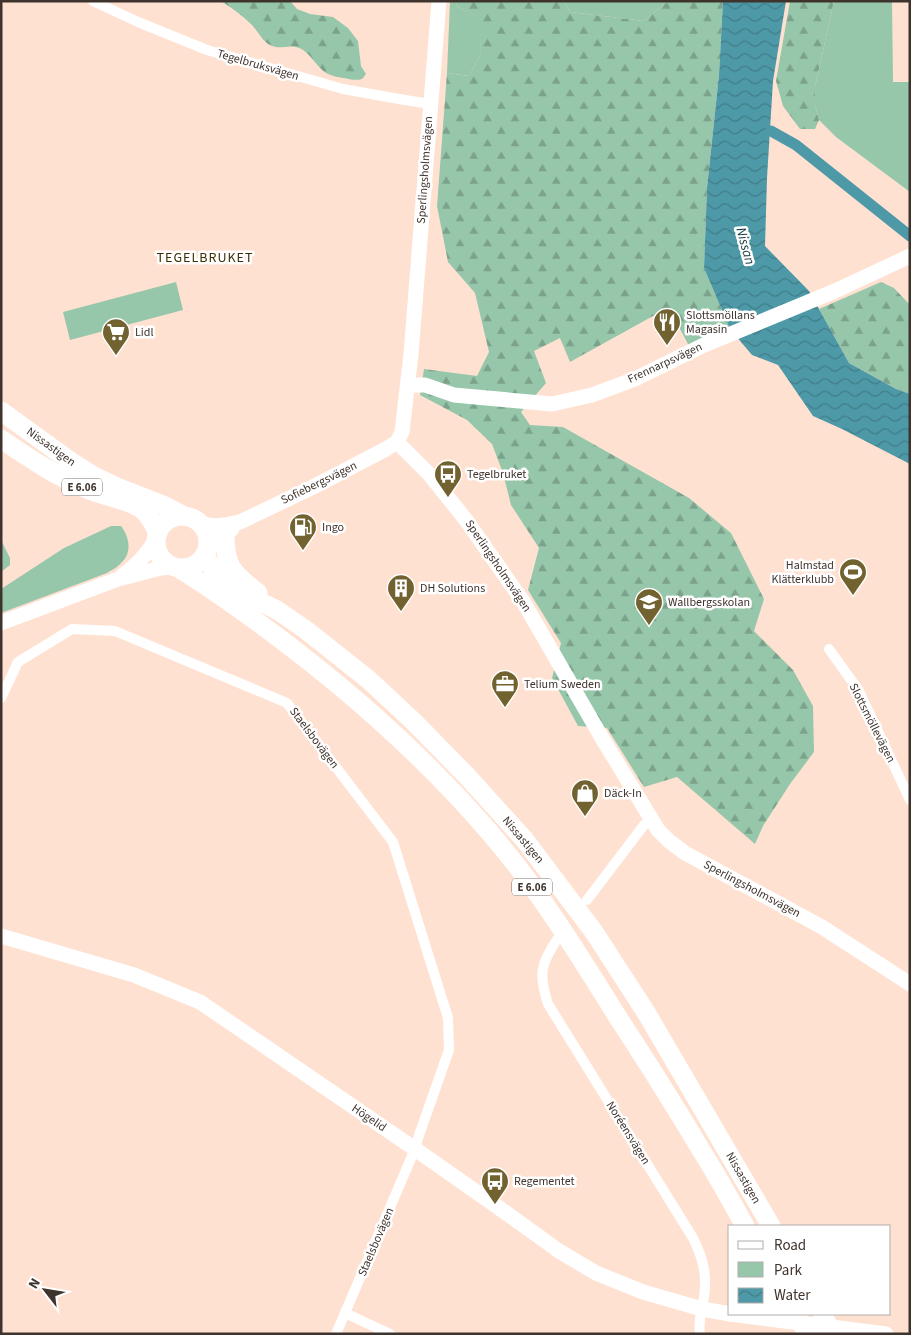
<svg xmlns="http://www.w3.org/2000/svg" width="911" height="1335" viewBox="0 0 911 1335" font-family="'Source Sans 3',sans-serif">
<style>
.green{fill:#96c7ab}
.forest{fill:url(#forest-firs)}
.water{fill:url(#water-waves)}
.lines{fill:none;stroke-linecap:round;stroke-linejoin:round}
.canal{stroke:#4d99a7;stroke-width:11}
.street{stroke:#fff;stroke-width:10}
.secondary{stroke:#fff;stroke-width:15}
.highway{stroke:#fff;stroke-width:19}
.labels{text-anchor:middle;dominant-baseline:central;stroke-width:5;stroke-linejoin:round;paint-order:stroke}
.shield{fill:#fff;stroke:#79706c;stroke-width:1}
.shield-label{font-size:11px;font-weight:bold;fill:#3f332d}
.street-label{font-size:12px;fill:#3f332d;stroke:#fff}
.poi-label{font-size:12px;fill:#3f332d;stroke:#fff;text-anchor:start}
.water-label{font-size:14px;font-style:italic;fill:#12373d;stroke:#fff}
.neighbourhood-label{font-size:14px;letter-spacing:1px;fill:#3b2f04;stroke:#fff}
</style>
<defs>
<pattern id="forest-firs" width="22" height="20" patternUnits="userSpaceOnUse" patternTransform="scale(1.25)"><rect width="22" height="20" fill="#96c7ab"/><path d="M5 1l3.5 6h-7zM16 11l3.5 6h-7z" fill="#7ca28c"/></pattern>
<pattern id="water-waves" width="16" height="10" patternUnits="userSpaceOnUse" patternTransform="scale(1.25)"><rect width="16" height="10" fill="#4d99a7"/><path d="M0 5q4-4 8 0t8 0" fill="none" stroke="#417d88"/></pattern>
</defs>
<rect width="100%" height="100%" fill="#ffe1d1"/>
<g class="green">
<polygon points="450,1 455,1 458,7 482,18 480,56 469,76 447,73"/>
<polygon points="564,1 668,1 644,21 570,12"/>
<polygon points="834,1 892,1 893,82 910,82 910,192 836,137 819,120 815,105 815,87"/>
<polygon points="176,282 183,310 70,340 63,312"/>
<polygon points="1,518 1,540 10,558 10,565 1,572"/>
<path d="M111,526H121C129,536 133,553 121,563C118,567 112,570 107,573L1,613V589L64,548Z"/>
</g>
<g class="forest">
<path d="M221,1H290L297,9L310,14L333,17L348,28L358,41L361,66L366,74L362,79C355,81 350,79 343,78C338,77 332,76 328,74C316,68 310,50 296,47C287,45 279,50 270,45C262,41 258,31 252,25C243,16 232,8 221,1Z"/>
<polygon points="455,1 564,1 570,12 644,21 668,1 723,1 719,75 707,188 704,268 730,329 689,346 670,310 653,316 570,362 560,338 534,351 546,383 521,412 530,425 563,427 689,498 731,533 764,599 754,631 793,670 813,706 814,752 790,784 763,826 755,844 677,777 644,787 607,728 578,726 552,678 561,643 528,590 539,548 511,505 503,473 492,444 467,420 420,395 424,369 477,376 489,352 475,293 448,262 437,206 447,73 469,76 480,56 481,18 458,7"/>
<polygon points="790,1 834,1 815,87 815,105 819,120 815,129 800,129 783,106 776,81"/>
<polygon points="881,282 894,288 910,305 910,394 896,389 849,363 819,309"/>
</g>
<polygon class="water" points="723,1 786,1 773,81 767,178 765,246 809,291 849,363 896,389 910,394 910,464 842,429 813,416 778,365 752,355 730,329 704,268 707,188 719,75"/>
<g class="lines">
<polyline class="canal" points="771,131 796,145 910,236"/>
<g class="street">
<polyline points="93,1 138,22 207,50 343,89 399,99 430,104"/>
<polyline points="829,649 859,691 910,800"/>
<polyline points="1,698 18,662 72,629 115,631 287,703 393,842 448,1018 449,1050 418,1138 415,1149 336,1334"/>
<polyline points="587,900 644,825 651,820"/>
<path d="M558,938C541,963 538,974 548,1004L693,1238C704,1260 708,1278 703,1303C701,1314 698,1323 700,1334"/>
<polyline points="345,1313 390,1334"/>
</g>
<g class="secondary">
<polyline points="408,385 425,385 454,395 552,404 592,395 635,379 704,345 835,291 910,256"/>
<polyline points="397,442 430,475 466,520 524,603 602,738 658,830 669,841 685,853 822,927 910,984"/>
<path d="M201,523C215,528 226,525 240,522L313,487L386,449L397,442L402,432L411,354L439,1"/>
<polyline points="207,551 232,529"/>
<path d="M122,576C136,565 147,555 156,539"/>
<polyline points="1,623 118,579 161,568 173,567"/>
<polyline points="1,936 134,975 200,1002 415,1149 495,1205 559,1251 596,1273 643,1292 702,1309 730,1314"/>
<polyline points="730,1314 886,1334"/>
</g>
<g class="highway">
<polyline points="1,411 70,461 94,476 117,487 163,505 184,516"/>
<path d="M1,439C29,458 57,477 89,490C104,496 128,500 140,508C149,513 153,524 158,533"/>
<circle cx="182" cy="542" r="26"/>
<path d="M225,535C225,568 233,573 258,593"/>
<polyline points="205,556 217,575 228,586 277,610 306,630 369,680 413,721 466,775 524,839 594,932 647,1014 771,1226"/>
<path d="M180,569C210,587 238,608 267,629C348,689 425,757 491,834C540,891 579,955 619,1019C647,1062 675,1106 701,1150C717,1175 731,1201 745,1226"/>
<polyline points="796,1314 808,1334"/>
<polyline points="822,1314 833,1334"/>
</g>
</g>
<defs>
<g id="restaurant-pin" transform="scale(1.4375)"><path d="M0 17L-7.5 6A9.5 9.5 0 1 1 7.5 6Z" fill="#716230" stroke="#fff"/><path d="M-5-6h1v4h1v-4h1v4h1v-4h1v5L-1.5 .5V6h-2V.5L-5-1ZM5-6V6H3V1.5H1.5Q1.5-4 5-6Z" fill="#fff"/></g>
<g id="supermarket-pin" transform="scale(1.4375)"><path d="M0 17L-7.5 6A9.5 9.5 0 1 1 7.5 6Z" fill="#716230" stroke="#fff"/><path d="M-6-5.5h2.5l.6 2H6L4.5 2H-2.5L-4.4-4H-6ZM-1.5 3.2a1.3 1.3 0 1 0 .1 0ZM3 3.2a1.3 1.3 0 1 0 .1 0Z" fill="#fff"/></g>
<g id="bus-pin" transform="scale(1.4375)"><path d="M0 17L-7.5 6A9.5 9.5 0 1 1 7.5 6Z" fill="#716230" stroke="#fff"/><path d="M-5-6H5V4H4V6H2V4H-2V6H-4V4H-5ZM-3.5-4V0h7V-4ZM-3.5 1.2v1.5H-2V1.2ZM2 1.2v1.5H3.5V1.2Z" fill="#fff"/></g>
<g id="fuel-pin" transform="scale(1.4375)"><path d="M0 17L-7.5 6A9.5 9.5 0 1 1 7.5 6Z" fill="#716230" stroke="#fff"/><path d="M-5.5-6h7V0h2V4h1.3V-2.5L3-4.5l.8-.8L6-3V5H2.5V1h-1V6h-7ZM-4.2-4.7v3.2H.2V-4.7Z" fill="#fff"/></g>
<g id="stadium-pin" transform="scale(1.4375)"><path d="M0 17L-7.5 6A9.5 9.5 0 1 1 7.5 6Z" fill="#716230" stroke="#fff"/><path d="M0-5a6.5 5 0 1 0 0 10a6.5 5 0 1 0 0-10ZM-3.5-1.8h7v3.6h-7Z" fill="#fff"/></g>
<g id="building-pin" transform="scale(1.4375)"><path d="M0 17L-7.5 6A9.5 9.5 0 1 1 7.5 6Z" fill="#716230" stroke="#fff"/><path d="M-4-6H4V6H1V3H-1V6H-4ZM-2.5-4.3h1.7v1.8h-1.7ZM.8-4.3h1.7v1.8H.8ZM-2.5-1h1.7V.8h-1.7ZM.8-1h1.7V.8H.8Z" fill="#fff"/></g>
<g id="school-pin" transform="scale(1.4375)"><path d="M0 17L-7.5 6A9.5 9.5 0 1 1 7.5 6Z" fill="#716230" stroke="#fff"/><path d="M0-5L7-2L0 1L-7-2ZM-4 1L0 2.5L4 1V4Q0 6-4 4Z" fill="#fff"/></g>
<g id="office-pin" transform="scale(1.4375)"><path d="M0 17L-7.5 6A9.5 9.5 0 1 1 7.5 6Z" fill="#716230" stroke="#fff"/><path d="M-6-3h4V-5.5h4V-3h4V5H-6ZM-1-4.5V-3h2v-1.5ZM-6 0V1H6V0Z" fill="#fff"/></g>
<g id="shop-pin" transform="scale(1.4375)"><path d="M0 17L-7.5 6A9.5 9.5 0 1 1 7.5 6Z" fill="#716230" stroke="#fff"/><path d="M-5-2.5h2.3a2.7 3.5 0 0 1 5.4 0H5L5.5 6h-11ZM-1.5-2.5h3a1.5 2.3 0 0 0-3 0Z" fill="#fff"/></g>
</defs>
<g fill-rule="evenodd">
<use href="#restaurant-pin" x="667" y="322"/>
<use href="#supermarket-pin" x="116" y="332"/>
<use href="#bus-pin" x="448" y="474"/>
<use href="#fuel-pin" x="303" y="527"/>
<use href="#stadium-pin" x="853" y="572"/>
<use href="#building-pin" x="401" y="588"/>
<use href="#school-pin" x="649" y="602"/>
<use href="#office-pin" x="505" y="684"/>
<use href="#shop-pin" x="585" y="793"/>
<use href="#bus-pin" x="495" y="1181"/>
</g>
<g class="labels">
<g class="shield">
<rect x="62" y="478.5" width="40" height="17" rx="4"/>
<rect x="512" y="878.5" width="40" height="17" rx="4"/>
</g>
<g class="shield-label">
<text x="82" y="487">E 6.06</text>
<text x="532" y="887">E 6.06</text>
</g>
<g class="street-label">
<text transform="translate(258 65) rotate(16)">Tegelbruksvägen</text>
<text transform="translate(425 170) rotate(-86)">Sperlingsholmsvägen</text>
<text transform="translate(665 363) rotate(-25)">Frennarpsvägen</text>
<text transform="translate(51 447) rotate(36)">Nissastigen</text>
<text transform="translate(319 483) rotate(-26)">Sofiebergsvägen</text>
<text transform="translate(498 566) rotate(56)">Sperlingsholmsvägen</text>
<text transform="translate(872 723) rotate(63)">Slottsmöllevägen</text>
<text transform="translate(314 738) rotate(53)">Staelsbovägen</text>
<text transform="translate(523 840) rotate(50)">Nissastigen</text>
<text transform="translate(752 889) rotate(28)">Sperlingsholmsvägen</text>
<text transform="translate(369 1118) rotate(34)">Högelid</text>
<text transform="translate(628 1133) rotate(58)">Noréensvägen</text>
<text transform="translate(743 1178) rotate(60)">Nissastigen</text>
<text transform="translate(376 1242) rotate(-67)">Staelsbovägen</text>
</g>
<g class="poi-label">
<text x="686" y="315">Slottsmöllans<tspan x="686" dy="14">Magasin</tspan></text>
<text x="135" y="332">Lidl</text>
<text x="467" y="474">Tegelbruket</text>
<text x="322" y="527">Ingo</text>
<text x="834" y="565" text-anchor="end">Halmstad<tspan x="834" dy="14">Klätterklubb</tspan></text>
<text x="420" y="588">DH Solutions</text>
<text x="668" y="602">Wallbergsskolan</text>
<text x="524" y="684">Telium Sweden</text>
<text x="604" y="793">Däck-In</text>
<text x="514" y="1181">Regementet</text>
</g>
<g class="water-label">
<text transform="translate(745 246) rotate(75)">Nissan</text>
</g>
<g class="neighbourhood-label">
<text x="205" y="258">TEGELBRUKET</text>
</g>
</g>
<rect width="911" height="1335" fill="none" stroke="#3f332d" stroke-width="5"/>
<rect x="728" y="1225" width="162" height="90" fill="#ffffff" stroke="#b2adab"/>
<rect x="738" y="1241" width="25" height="8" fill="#ffffff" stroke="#b2adab"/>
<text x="774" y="1250" font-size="15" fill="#3f332d">Road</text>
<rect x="738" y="1262" width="25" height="15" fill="#96c7ab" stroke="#b2adab"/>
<text x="774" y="1275" font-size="15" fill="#3f332d">Park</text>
<rect x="738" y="1288" width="25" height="15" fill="url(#water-waves)" stroke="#b2adab"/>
<text x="774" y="1300" font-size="15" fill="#3f332d">Water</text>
<g transform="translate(45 1290) rotate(301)" stroke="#ffffff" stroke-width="4" paint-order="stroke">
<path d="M0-4L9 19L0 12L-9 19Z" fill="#3f332d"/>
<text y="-8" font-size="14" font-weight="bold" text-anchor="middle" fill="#3f332d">N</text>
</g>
</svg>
